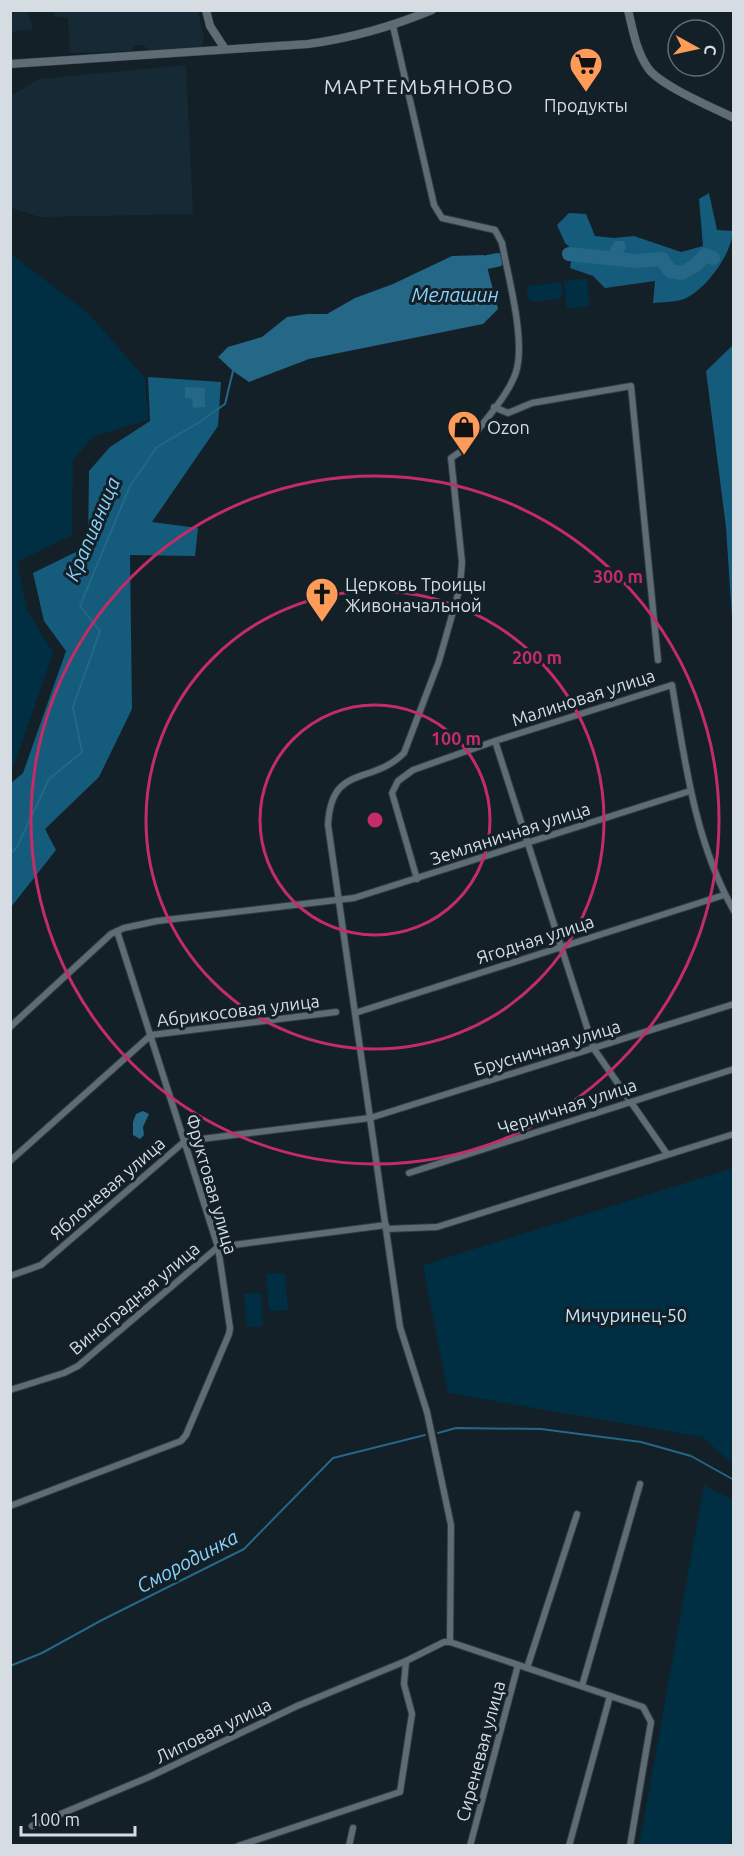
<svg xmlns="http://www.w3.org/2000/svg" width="744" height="1856" viewBox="0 0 744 1856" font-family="Ubuntu,sans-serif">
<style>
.built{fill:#162a35}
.green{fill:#002e43}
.forest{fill:#155b7b}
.water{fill:#246787}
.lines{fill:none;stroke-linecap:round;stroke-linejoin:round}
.stream{stroke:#246787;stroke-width:2}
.river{stroke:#246787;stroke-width:14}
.minor-casing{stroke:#343c42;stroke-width:8}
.tertiary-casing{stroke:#343c42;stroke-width:9}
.minor{stroke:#5d6c75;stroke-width:6}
.tertiary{stroke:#5d6c75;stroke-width:8}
.ring{fill:none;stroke:#c42c68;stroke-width:3}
.labels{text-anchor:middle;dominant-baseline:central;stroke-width:6;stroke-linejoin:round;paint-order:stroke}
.poi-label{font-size:18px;fill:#d5dde2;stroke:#132027;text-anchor:start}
.street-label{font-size:18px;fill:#d5dde2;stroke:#132027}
.park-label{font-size:18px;fill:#c5e7fb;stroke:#132027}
.water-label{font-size:20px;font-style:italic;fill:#8ad2fa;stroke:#132027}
.quarter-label{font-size:21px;letter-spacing:1.5px;fill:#d5dde2;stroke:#132027}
.centre{fill:#c42c68;stroke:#132027;stroke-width:3}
.ring-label{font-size:18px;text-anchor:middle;font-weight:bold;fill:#c42c68;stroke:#132027;stroke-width:6;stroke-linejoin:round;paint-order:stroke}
</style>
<rect width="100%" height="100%" fill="#132027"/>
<g class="built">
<polygon points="11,10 27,11 33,29 11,32"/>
<polygon points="52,11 198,11 204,37 201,47 150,50 142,45 135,45 130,51 70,53 68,18 55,16"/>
<polygon points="186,65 193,214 40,217 11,208 11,96 39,79"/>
</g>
<g class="green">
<polygon points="11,254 87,312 145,378 148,420 94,436 73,460 72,535 17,562 27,610 53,653 14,765 11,769"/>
<polygon points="587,278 590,306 567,309 564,281"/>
<polygon points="558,282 562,285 562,295 558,299 533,302 528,299 527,290 529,286"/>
<polygon points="733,1168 733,1464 702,1437 448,1393 423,1265"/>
<polygon points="285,1273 288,1310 269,1311 266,1274"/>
<polygon points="261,1293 263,1326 247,1327 244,1294"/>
<polygon points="704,1485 733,1500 733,1825 729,1845 639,1846"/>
</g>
<g class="forest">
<path d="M709,193L717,230L733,231C732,254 704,293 681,300C673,302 662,302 653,303L655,281L605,288L593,276L570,268L573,250L565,243L557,225L569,213L586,214L595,236L614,238L634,236L681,252L703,246L699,199Z"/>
<polygon points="733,345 733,632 726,527 706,371"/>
<polygon points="148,377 221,382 218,426 152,522 198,528 195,556 130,555 132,709 99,777 45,829 56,850 11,907 11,783 23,773 66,651 44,621 33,573 88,546 89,471 110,447 150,421"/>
</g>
<g class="water">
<polygon points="615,241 624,241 626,248 618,260 610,261 610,248"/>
<polygon points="484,255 498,309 483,324 309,359 249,382 233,371 218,357 228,347 262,337 287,317 307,314 327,314 355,298 393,284 452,256"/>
<polygon points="185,387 205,388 205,407 193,408 192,399 185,398"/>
<polygon points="143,1111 149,1114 143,1127 144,1135 140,1139 133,1135 133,1122 136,1114"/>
</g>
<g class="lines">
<g class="stream">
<polyline points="10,854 17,847 49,779 82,752 73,707 100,631 80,606 130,486 157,447 198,423 225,404 233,371"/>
<polyline points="438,1433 456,1428 541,1429 641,1442 691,1456 734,1480"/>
<polyline points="10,1666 42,1653 102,1620 244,1549 333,1458 425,1435"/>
</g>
<g class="river">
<polyline points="569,254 636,261 662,259 670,271 682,273 696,265 705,255 713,258"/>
<polyline points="487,262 497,260"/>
</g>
<g class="minor-casing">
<g id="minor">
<path d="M393,26L434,205L442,218L495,230L502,243C508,277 526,340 516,372C508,397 477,430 460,452L451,458L462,562L460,587L439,661L404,753C371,786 331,763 328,825L400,1327L427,1412L451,1525L450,1642"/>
<polyline points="494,407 508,413 532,403 631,386 658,660"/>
<polyline points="495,741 594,1049 667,1154"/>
<path d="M417,879L392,793L398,781L413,770L495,741L672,685C685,762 695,842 734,911"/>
<polyline points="355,1013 724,895"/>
<polyline points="10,1027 111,934 124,928 157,921 354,898 690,791"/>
<polyline points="10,1161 151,1035 336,1012"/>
<polyline points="409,1173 734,1069"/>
<polyline points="386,1229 437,1227 734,1134"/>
<polyline points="10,1276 41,1265 185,1141 370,1118 734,1004"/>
<polyline points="10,1390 64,1373 78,1366 218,1247 386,1225"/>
<polyline points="10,1506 181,1441 186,1435 229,1334 230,1328 218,1247 117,931"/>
<polyline points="527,1668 577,1514"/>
<polyline points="582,1686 640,1484"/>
<polyline points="32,1826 149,1777 297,1706 406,1661 444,1642 450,1642 643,1707 651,1722 630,1846"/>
<polyline points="238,1846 400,1792 412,1714 404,1684 406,1661"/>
<polyline points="349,1846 353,1828"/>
<polyline points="470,1846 518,1665"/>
<polyline points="569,1846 610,1696"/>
</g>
</g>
<g class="tertiary-casing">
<g id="tertiary">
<polyline points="206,10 210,26 225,49"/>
<path d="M628,10C633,30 636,51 648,68C659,85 714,108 734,118"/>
<path d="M10,64L308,44C352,38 391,27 432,10"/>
</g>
</g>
<use href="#minor" class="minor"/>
<use href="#tertiary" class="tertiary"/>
</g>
<g class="ring">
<circle cx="375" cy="820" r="115"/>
<circle cx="375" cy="820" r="229"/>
<circle cx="375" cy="820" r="344"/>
</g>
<defs>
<g id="supermarket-pin" transform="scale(1.725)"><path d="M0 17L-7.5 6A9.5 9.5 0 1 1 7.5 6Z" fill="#fe9b58" stroke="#132027"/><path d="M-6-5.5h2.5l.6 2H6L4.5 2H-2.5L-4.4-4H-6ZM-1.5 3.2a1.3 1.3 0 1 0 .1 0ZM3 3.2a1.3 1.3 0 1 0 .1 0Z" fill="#111"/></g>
<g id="shop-pin" transform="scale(1.725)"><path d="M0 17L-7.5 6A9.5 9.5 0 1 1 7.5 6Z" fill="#fe9b58" stroke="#132027"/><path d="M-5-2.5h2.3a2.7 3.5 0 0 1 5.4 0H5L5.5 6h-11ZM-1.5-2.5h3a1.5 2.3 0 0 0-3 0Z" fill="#111"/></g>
<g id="church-pin" transform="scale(1.725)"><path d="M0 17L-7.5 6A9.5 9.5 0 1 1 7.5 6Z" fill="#fe9b58" stroke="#132027"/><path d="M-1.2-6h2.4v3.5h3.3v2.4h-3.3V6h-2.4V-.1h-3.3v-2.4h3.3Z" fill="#111"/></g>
</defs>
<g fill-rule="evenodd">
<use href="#supermarket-pin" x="586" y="64"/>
<use href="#shop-pin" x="464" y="427"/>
<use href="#church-pin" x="322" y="594"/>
</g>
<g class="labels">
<g class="poi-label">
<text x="586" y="105" text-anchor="middle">Продукты</text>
<text x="487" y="427">Ozon</text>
<text x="345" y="584">Церковь Троицы<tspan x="345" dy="21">Живоначальной</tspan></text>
</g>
<g class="street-label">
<text transform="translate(583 697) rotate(-18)">Малиновая улица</text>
<text transform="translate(510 833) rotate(-18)">Земляничная улица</text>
<text transform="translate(535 939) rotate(-18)">Ягодная улица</text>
<text transform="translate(238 1010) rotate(-7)">Абрикосовая улица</text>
<text transform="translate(547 1047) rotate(-17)">Брусничная улица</text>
<text transform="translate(567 1106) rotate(-18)">Черничная улица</text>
<text transform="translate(212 1184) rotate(74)">Фруктовая улица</text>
<text transform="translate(107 1188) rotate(-41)">Яблоневая улица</text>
<text transform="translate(134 1298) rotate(-40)">Виноградная улица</text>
<text transform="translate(213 1730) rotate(-26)">Липовая улица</text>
<text transform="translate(480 1751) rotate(-75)">Сиреневая улица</text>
</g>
<g class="park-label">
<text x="626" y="1315">Мичуринец-50</text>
</g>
<g class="water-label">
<text x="455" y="294">Мелашин</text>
<text transform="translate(92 529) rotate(-67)">Крапивница</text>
<text transform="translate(187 1561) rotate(-28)">Смородинка</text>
</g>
<g class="quarter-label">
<text x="419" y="86">МАРТЕМЬЯНОВО</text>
</g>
</g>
<circle cx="375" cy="820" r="9" class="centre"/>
<g class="ring-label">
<text x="618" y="583">300 m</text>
<text x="537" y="664">200 m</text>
<text x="456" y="745">100 m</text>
</g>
<rect width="744" height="1856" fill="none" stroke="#d5dde2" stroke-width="24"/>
<g transform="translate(696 48) rotate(98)"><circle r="28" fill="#132027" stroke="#616c72" stroke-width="1.5"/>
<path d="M0-4.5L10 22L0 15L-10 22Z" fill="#fe9b58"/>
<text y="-9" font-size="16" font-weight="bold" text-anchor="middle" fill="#d5dde2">С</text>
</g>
<path d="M21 1826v9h114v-9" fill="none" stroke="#d5dde2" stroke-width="3"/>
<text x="30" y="1826" font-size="18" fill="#d5dde2" stroke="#132027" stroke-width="4.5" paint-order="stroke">100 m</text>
</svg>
